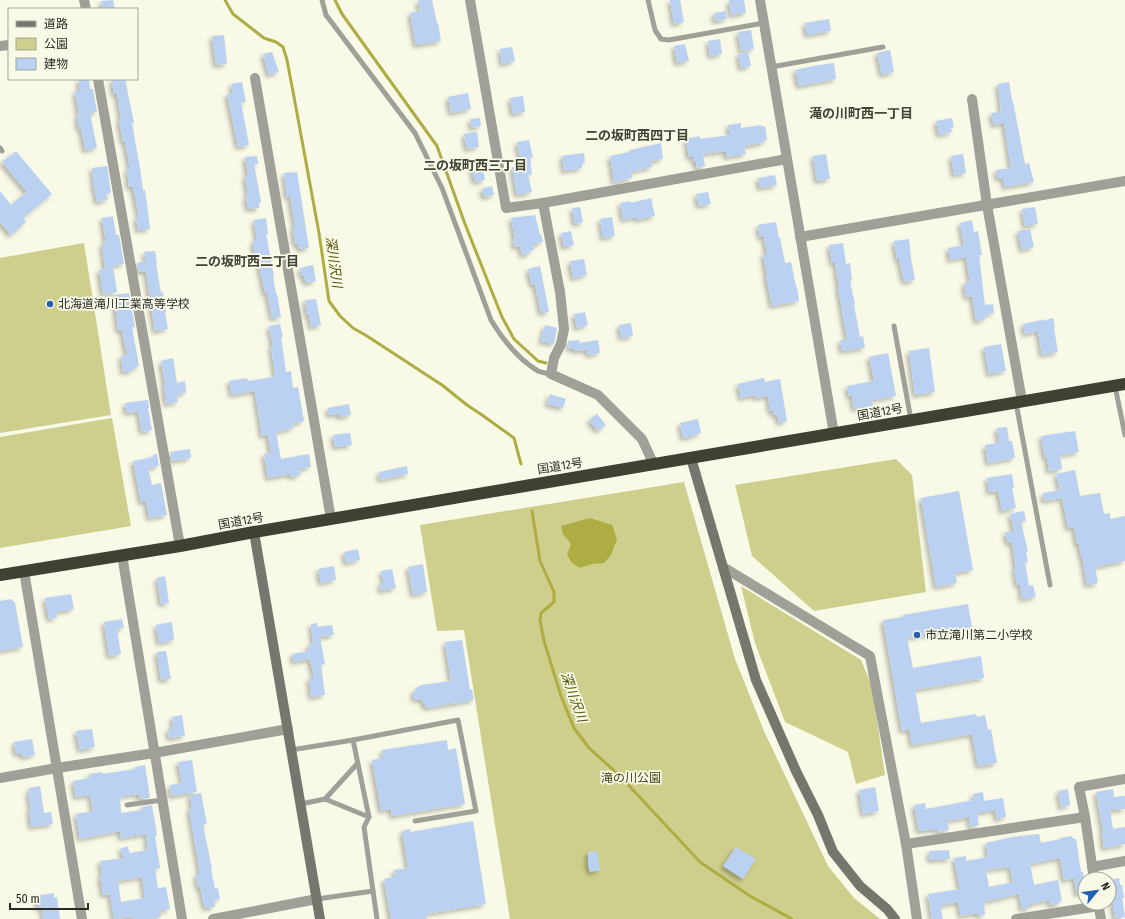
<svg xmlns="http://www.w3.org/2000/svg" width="1125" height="919" viewBox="0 0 1125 919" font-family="'Fira Sans Condensed','Noto Sans JP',sans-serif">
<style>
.green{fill:#cecf8d}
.water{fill:#adad43}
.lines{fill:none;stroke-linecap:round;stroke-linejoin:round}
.stream{stroke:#adad43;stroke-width:3}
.building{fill:#bad1f1;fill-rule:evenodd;filter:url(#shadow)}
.lane{stroke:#a0a099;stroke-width:5}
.street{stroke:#a0a099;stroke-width:10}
.secondary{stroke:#76776c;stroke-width:10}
.highway{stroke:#404132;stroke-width:12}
.poi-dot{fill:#2161b2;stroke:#f8f9e7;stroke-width:1.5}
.labels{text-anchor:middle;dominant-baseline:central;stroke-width:3.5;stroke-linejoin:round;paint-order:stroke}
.poi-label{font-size:12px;fill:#2b2b25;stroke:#f8f9e7;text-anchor:start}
.street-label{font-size:12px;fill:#2b2b25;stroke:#f8f9e7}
.park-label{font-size:12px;fill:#454519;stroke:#f8f9e7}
.neighbourhood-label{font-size:13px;font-weight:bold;fill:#424234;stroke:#f8f9e7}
.water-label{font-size:13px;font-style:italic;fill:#555400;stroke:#f8f9e7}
</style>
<defs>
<filter id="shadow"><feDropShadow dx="-3" dy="3" stdDeviation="2" flood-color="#0004"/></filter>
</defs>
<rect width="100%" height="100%" fill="#f8f9e7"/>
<g class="green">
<polygon points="84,243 111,415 0,433 0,258"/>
<polygon points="112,418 131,526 0,548 0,437"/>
<polygon points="896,459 912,475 926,592 814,611 752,556 735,485"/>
<polygon points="684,482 735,659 764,731 828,866 854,898 880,919 510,919 464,630 437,631 420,525"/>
<polygon points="741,586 861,660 872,686 885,775 856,784 848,752 785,722 755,643"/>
</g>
<polygon class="water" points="590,518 612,525 617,539 611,555 604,563 592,564 580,568 572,563 567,555 571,544 563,534 561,526"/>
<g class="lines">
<g class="stream">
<polyline points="225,0 233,14 264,38 276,42 283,47 287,60 294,97 319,233 329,301 340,316 353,328 367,336 442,385 467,405 482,415 514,438 521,464"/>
<polyline points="335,0 342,14 437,146 465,224 502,317 514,339 538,361 546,363"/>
<polyline points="532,511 540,561 554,592 554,602 541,613 540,620 544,641 561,696 574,728 589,748 620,776 700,862 750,896 792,919"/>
</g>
</g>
<g class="building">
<polygon points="113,0 115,9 103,9 101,1"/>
<polygon points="418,0 432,0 437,23 438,23 441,41 416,45 410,13 420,11"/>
<polygon points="670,0 680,0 684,22 674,24"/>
<polygon points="729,0 744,0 746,13 731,15"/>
<polygon points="726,11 727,19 715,21 714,13"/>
<polygon points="829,19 831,31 807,35 805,23"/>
<polygon points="751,30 754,49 741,51 738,32"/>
<polygon points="224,35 227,64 216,65 212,36"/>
<polygon points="720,39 722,54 710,56 708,41"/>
<polygon points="685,44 689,61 677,63 674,46"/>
<polygon points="512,47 515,61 502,64 500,49"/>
<polygon points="890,50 894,72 882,75 877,53"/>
<polygon points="272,52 279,72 269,75 263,54"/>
<polygon points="748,52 751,66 741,68 738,54"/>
<polygon points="834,63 836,79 799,86 795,70 819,65"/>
<polygon points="79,79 89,79 90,89 93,89 97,112 90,113 97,148 85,150 81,128 79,129 77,116 79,115 75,91 80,91"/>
<polygon points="112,79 125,79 134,123 132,123 136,146 140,168 143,190 145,190 147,204 150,229 138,230 136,218 139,218 133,187 129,187 127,169 130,169 125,142 123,142 119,120 121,119 117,94 114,94"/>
<polygon points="242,82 246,102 241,102 249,145 238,147 227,94 233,93 231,84"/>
<polygon points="1009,82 1012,101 1013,101 1025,164 1029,163 1034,182 1005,187 1003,178 998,179 996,170 1011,168 1004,123 994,125 991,113 1001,112 998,84"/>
<polygon points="468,93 471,109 451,113 448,97"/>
<polygon points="523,96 525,112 513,114 510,98"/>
<polygon points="480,118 481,126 472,128 470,119"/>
<polygon points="952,118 954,127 951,128 952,132 939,135 936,121"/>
<polygon points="741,123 741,128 762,125 761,127 765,126 767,140 763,141 763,143 744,146 746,154 726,157 726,151 703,154 705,166 697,168 696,162 694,162 693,157 689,157 686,139 700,136 700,139 730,135 728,125"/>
<polygon points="477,132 479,147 467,149 464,134"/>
<polygon points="529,140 533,157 530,158 532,174 528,175 532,192 517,195 512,167 521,166 520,163 521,163 517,142"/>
<polygon points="661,143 663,159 651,161 652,167 631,172 632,178 614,182 610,156 630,152 630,150"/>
<polygon points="16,151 52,194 23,218 26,222 11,235 0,222 0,191 11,205 27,192 2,162"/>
<polygon points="584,153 585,162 582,163 582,168 564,171 562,156"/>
<polygon points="826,154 830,179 817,181 813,156"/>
<polygon points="963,154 966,173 954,175 951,156"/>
<polygon points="257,156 258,164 254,164 261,202 259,203 259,208 248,209 246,196 248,196 245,176 248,176 245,157"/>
<polygon points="482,163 485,180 475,182 471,166"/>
<polygon points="107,166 111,193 106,194 108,200 97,202 94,187 92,168"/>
<polygon points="297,172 309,248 299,249 298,244 295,244 293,227 295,227 290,196 287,197 284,173"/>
<polygon points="775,175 777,185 760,188 758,178"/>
<polygon points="492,186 494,195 484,197 482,189"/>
<polygon points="708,192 711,204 699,206 696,194"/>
<polygon points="651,198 655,216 637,220 636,217 623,220 620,203 630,201 631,203"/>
<polygon points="580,207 583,222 575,224 572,208"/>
<polygon points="1035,207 1038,224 1025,226 1022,209"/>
<polygon points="535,215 540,235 541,234 543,242 533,244 534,250 529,251 530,254 522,255 520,246 515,247 513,240 515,239 511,218"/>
<polygon points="113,216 116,235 119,235 124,264 113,266 117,292 103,294 99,270 105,269 102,244 106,243 102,218"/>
<polygon points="612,217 615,236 603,238 600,219"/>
<polygon points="266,218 268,234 266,234 274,276 273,276 276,294 277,294 281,317 272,318 267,293 265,293 257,256 255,257 253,241 257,240 254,220"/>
<polygon points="972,220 974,232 978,231 982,255 979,255 985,305 993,304 994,313 985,315 986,319 976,321 972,296 966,297 964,283 970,282 966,257 950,260 948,248 964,245 960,223"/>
<polygon points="776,222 779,238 780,237 785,263 791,262 796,287 797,287 799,301 772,306 766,276 767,276 763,254 767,254 764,237 760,237 758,225"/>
<polygon points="1030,229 1034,247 1022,250 1018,231"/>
<polygon points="571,231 574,245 564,247 561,233"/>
<polygon points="909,239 911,258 915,280 904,282 899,259 897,259 894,241"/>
<polygon points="843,243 846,264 850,263 852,280 850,281 855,304 854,305 860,337 863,336 865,348 842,351 840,340 847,339 838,288 839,288 835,262 832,263 829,245"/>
<polygon points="155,251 157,263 156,263 161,293 163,292 166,312 165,312 168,329 155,331 146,271 139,272 137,263 146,261 144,252"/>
<polygon points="584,259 587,275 573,278 570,261"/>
<polygon points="313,265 316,281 306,283 304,276 302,276 300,268"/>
<polygon points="540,266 549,312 541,313 535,284 532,285 528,269"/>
<polygon points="129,293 135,327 132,327 139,366 133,368 133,371 123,372 121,356 127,355 122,331 121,331 120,329 118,330 114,295"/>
<polygon points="316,299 321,325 311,327 309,315 307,315 305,300"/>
<polygon points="585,312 588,325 577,328 574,314"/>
<polygon points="1053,318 1055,327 1054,328 1058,352 1042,355 1038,331 1025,334 1023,324 1042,320 1042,321"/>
<polygon points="631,323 633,336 621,338 619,325"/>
<polygon points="280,324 283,337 281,337 286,372 291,371 293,388 298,387 304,421 293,424 294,428 276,432 281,459 309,454 311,467 299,469 301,475 291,477 290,474 268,478 264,454 271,453 268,435 262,436 255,391 232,395 229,381 247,378 248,381 274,377 274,374 275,374 271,347 273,346 269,326"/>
<polygon points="545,325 557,328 554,344 541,341"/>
<polygon points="579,340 580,343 598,340 600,353 588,355 587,350 574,351 574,348 569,349 568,341"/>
<polygon points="1001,344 1006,371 989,374 984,347"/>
<polygon points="929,348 935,392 915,395 909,351"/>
<polygon points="888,353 896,396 872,400 873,406 854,409 852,396 849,396 847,386 874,381 869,357"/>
<polygon points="173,358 177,383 185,381 186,393 177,394 178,402 166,404 164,385 165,384 161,361"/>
<polygon points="764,378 765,382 780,379 787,421 779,423 777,414 773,415 773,410 770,411 768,396 756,398 755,395 741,398 738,384"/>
<polygon points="550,394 566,399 563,408 547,404"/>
<polygon points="148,400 149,408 148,408 152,430 142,432 138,411 127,413 125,403"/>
<polygon points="349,404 351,415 339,417 339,414 329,415 328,408"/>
<polygon points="597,414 606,425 598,431 589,420"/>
<polygon points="698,419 701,433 694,435 694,436 683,438 680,423"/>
<polygon points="1007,427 1009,441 1012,441 1015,458 988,463 985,445 999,443 997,428"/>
<polygon points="1075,431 1079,452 1060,455 1062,469 1049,471 1047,457 1045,458 1041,436"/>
<polygon points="350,433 352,445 335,447 333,435"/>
<polygon points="190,449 191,458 172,461 170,452"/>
<polygon points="157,454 159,466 148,468 152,485 161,483 167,515 149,518 146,501 141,502 133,461 153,457 153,455"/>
<polygon points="407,466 408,474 380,480 379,472"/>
<polygon points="1075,470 1080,496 1100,493 1104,514 1110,513 1110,519 1125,516 1125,561 1095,567 1098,583 1087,585 1082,556 1081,556 1079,544 1077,544 1074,527 1068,528 1062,498 1044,501 1043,493 1060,490 1056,474"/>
<polygon points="1012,474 1014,488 1012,488 1016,508 1002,511 998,491 989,492 987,478"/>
<polygon points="959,491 973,570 955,573 957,583 936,587 921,498"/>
<polygon points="1024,511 1026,521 1021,522 1028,551 1026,552 1028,562 1025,562 1029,586 1033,585 1036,597 1022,599 1020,584 1017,585 1014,569 1016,569 1012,542 1008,543 1005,532 1014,531 1010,514"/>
<polygon points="358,549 360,560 346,563 344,552"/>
<polygon points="423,564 427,592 413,595 408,567"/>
<polygon points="334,566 336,580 321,583 318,569"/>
<polygon points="392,569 396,588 381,591 380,583 384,583 381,571"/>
<polygon points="165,576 169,603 161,604 157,578"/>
<polygon points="71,594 74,609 56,612 57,618 49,619 45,598"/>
<polygon points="11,599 15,603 23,647 0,651 0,601"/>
<polygon points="968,604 972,627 907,638 913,668 981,656 984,678 915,690 921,723 976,714 977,717 985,715 988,730 991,729 997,763 978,766 972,734 912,745 909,729 902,731 883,620 903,617 903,615"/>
<polygon points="122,619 124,628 117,629 121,654 109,656 104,622"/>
<polygon points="172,622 174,640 159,643 156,625"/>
<polygon points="317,623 318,627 332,625 334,635 320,637 325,664 321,665 325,695 311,697 309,678 314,678 310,659 294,662 292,654 309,651 308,645 313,644 311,624"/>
<polygon points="462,640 470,690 472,689 474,700 427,708 421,699 415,700 413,695 414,692 417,688 421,685 451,681 445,642"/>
<polygon points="166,651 171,679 161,680 157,652"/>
<polygon points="182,715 185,736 169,738 168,729 173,729 172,717"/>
<polygon points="92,729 95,747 80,750 76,731"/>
<polygon points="32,739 35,755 23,757 22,753 16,754 14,742"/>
<polygon points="447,740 448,750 456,748 465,804 392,816 391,809 381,811 372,760 383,758 382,750"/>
<polygon points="192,760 197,792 171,796 170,785 182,783 178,762"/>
<path d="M145,765L150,798L140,799L139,794L136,795L135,794L120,797L121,813L142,810V807L152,805L157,835L155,836L160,868L155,869L158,888L166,887L170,909L160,911L161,917L149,919H133L132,917L114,919L110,894L103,895L100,876H102L100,861L124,858L120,849L127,846L130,853L148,850L146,834L121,838L120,831L80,839L76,814L93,811L90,795L76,797L73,781L90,778L89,774L102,772L103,774L135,769V767ZM142,877L145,898L121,902L118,881Z"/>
<polygon points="40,786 44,813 51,812 53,824 31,827 29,809 31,809 28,793 30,793 29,788"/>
<polygon points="875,787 879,811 863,814 859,790"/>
<polygon points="1068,789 1070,805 1061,807 1058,791"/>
<polygon points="1113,789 1114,797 1125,796 1125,809 1110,810 1113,829 1125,827 1125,844 1104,848 1102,832 1103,831 1096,792"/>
<polygon points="983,792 984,801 1003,798 1006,817 997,819 995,810 977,813 979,825 970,827 969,817 947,821 949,830 937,832 937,829 919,831 914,805 925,803 926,809 974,800 973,794"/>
<polygon points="201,793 207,824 203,824 212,869 211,869 215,889 218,888 220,899 214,900 215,907 205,908 200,887 198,887 196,874 200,874 189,809 192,809 190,795"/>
<polygon points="473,821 486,904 426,914 427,919 391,919 384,879 395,877 394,870 408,868 402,831 410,829 411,832"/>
<path d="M1039,834L1041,843L1061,839V838L1072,836L1073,839H1076L1081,872H1083L1085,883V893L1077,894L1074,878L1064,880L1060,858L1030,864L1034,885L1058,880L1062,901L1058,902L1059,904L1050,905L1049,900L1030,904V908L1022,909L1019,894L984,902L985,915L977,916V913L961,916L958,902L940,906L943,919H932L928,894L960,889L954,858L966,856V861L988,857L986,843L1012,837ZM1010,867L1013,882L989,887L986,870Z"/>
<polygon points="736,847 756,859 743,879 723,866"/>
<polygon points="949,850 950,859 930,860 929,851"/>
<polygon points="597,851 600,870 590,872 588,865 588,852"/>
<polygon points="1119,878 1120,885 1122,885 1124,897 1122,898 1125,917 1115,918 1109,880"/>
<polygon points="54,893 54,898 57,897 60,919 43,919 42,908 38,908 36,896"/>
</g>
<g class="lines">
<g class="lane">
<path d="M322,0L326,15L415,133L442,188L491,320C503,340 518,359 538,371C542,373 547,373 551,374"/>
<polyline points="648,0 655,30 661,39 669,40 764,23"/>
<polyline points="771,67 883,47"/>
<polyline points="0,148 2,151"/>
<polyline points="894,326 911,420"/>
<polyline points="1115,386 1125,435"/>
<polyline points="1016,403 1050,585"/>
<polyline points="291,750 353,740"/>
<polyline points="325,799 369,817"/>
<polyline points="301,804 325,799 357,764"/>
<polyline points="127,805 162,800"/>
<polyline points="373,891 377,919"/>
<polyline points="317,899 373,891 364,827 369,817 353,740 458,720 476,811 415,821"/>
</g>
<g class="street">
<polyline points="84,0 86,9"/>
<polyline points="470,0 506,208 543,203"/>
<polyline points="760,0 834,434"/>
<polyline points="0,46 9,45"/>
<polyline points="255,78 331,519"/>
<polyline points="98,79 180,546"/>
<polyline points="972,99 987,205 1022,401"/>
<polyline points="800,237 1125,181"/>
<polyline points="654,465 642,439 598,395 551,374 554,358 561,344 564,329 560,292 543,203 787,159"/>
<polyline points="122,555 182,919"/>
<polyline points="723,567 870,656 906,844 917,919"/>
<polyline points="24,571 82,919"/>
<polyline points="0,778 57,768 154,753 288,729"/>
<polyline points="906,844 1085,817"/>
<polyline points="1092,867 1125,861"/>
<polyline points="1094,879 1085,817 1079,787 1125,779"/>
<polyline points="1098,903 1101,919"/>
<polyline points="213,919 317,899"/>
<polyline points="1016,919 1099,906"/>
</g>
<g class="secondary">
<polyline points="691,458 756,680 796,771 818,815 833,852 860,886 887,909 895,919"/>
<polyline points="254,532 320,919"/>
</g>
<polyline class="highway" points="0,575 180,546 254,532 1125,384"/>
</g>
<g class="poi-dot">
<circle cx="50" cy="304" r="4"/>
<circle cx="917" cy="635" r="4"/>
</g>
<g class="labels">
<g class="poi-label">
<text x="58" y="304">北海道滝川工業高等学校</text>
<text x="925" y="635">市立滝川第二小学校</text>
</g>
<g class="street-label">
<text transform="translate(880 412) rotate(-10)">国道12号</text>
<text transform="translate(560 466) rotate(-9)">国道12号</text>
<text transform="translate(241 521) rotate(-10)">国道12号</text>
</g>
<g class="park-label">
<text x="631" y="778">滝の川公園</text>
</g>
<g class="neighbourhood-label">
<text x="861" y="113">滝の川町西一丁目</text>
<text x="637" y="135">二の坂町西四丁目</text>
<text x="475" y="165">二の坂町西三丁目</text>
<text x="247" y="261">二の坂町西二丁目</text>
</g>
<g class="water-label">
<text transform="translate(334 262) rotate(82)">深川沢川</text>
<text transform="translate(574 697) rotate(70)">深川沢川</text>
</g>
</g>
<rect x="8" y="8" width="130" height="72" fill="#f8f9e7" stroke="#a6a799"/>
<rect x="16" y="21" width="20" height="6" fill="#76776c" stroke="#a6a799"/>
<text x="44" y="28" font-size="12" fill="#2b2b25">道路</text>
<rect x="16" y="38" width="20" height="12" fill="#cecf8d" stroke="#a6a799"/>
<text x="44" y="48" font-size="12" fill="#2b2b25">公園</text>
<rect x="16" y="58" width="20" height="12" fill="#bad1f1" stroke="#a6a799"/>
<text x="44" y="68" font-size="12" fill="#2b2b25">建物</text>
<g transform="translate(1097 891) rotate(61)"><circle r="19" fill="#f8f9e7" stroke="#a6a799"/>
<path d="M0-3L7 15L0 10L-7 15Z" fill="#2161b2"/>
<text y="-6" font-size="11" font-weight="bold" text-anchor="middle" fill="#2b2b25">N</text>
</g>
<path d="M10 903v6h78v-6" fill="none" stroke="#2b2b25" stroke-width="2"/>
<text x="16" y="903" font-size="12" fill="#2b2b25" stroke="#f8f9e7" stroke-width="3" paint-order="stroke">50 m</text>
</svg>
